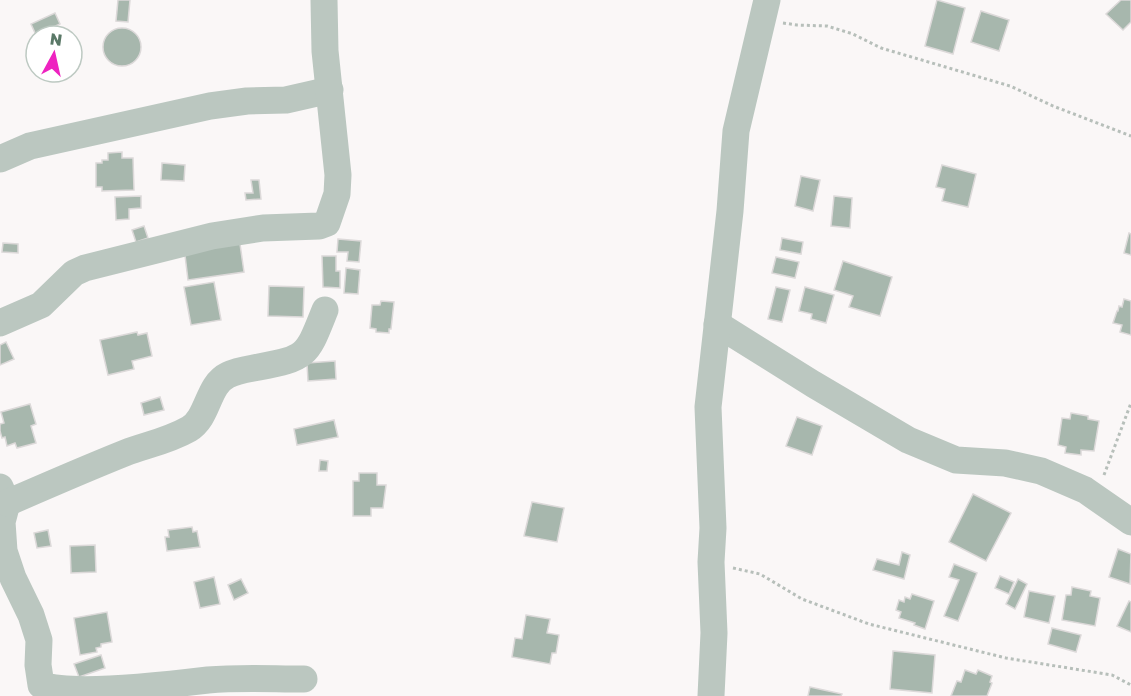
<svg xmlns="http://www.w3.org/2000/svg" width="1131" height="696" viewBox="0 0 1131 696" font-family="'Golos Text',sans-serif">
<style>
.building{fill:#a7b7ad;stroke:#dcd9d9;stroke-width:1.5}
.lines{fill:none;stroke-linecap:round;stroke-linejoin:round}
.path{stroke:#b7bfba;stroke-width:3;stroke-dasharray:3 3;stroke-linecap:butt}
.minor{stroke:#bbc7c0;stroke-width:27}
</style>
<rect width="100%" height="100%" fill="#faf7f7"/>
<g class="building">
<polygon points="118,0 130,0 128,22 116,21"/>
<polygon points="937,0 965,8 953,54 925,46"/>
<polygon points="1121,0 1131,0 1131,22 1123,30 1106,14"/>
<polygon points="981,11 1009,20 999,51 971,42"/>
<polygon points="55,13 60,24 36,35 31,24"/>
<circle cx="122" cy="47" r="19"/>
<polygon points="122,152 122,158 133,158 134,190 102,191 102,187 96,187 96,163 102,163 102,160 108,160 108,153"/>
<polygon points="162,163 185,165 184,181 161,180"/>
<polygon points="942,165 976,174 968,207 942,201 945,189 936,187"/>
<polygon points="801,176 820,180 813,211 795,206"/>
<polygon points="251,180 259,180 261,199 246,200 245,193 253,193"/>
<polygon points="141,196 141,208 129,209 129,219 116,220 115,197"/>
<polygon points="834,196 852,198 850,228 831,226"/>
<polygon points="144,226 148,238 136,242 132,230"/>
<polygon points="1129,233 1131,234 1131,255 1124,253"/>
<polygon points="782,238 803,242 801,254 780,250"/>
<polygon points="338,239 361,241 359,262 347,261 348,252 337,252"/>
<polygon points="3,243 18,244 18,253 2,252"/>
<polygon points="240,244 244,272 188,280 184,247"/>
<polygon points="322,256 336,256 336,271 340,271 340,288 323,287"/>
<polygon points="776,257 799,262 795,278 772,273"/>
<polygon points="843,261 892,277 880,316 849,307 853,296 834,290"/>
<polygon points="346,268 360,270 358,294 344,293"/>
<polygon points="214,282 221,320 191,325 184,287"/>
<polygon points="269,286 304,287 303,317 268,316"/>
<polygon points="776,287 790,290 782,322 768,319"/>
<polygon points="805,287 834,295 826,323 811,319 812,314 799,311"/>
<polygon points="1124,299 1131,301 1131,335 1120,332 1122,325 1113,323 1117,311 1118,311 1119,306 1122,307"/>
<polygon points="381,301 394,302 391,329 389,329 389,333 376,332 376,329 370,328 372,305 380,305"/>
<polygon points="137,332 138,335 147,333 152,356 132,361 134,369 108,375 100,340"/>
<polygon points="6,342 14,359 0,365 0,345"/>
<polygon points="335,361 336,379 308,381 307,363"/>
<polygon points="160,397 164,410 144,415 141,403"/>
<polygon points="30,404 36,424 31,426 36,443 17,448 15,443 7,446 5,437 2,438 0,431 0,424 4,423 1,412"/>
<polygon points="1071,413 1088,416 1088,419 1099,421 1094,451 1081,450 1081,455 1065,453 1066,447 1058,445 1062,418 1070,419"/>
<polygon points="797,417 822,426 812,455 786,446"/>
<polygon points="334,420 338,437 297,445 294,429"/>
<polygon points="320,460 328,461 327,471 319,471"/>
<polygon points="359,473 377,473 377,485 386,485 383,508 371,508 371,516 353,516 353,481 359,481"/>
<polygon points="973,494 1011,513 986,561 949,542"/>
<polygon points="532,502 564,508 557,542 524,536"/>
<polygon points="192,527 193,532 197,531 200,547 167,551 165,537 169,537 168,530"/>
<polygon points="48,530 51,546 37,548 34,533"/>
<polygon points="95,545 96,572 71,573 70,546"/>
<polygon points="1118,549 1131,554 1130,584 1109,577"/>
<polygon points="902,552 910,555 904,579 873,570 877,559 899,565"/>
<polygon points="954,564 977,573 958,621 944,616 959,580 949,577"/>
<polygon points="1000,576 1014,582 1009,594 995,588"/>
<polygon points="214,577 220,604 200,608 194,582"/>
<polygon points="241,579 248,593 234,600 228,585"/>
<polygon points="1018,579 1027,584 1015,609 1006,604"/>
<polygon points="1072,587 1091,591 1090,596 1100,598 1095,626 1062,620 1066,595 1071,595"/>
<polygon points="1029,591 1055,596 1049,623 1024,617"/>
<polygon points="912,594 934,601 925,629 914,625 915,623 899,618 901,612 896,610 899,600 904,602 905,597 910,599"/>
<polygon points="1129,601 1131,602 1131,632 1117,626"/>
<polygon points="107,612 112,642 101,644 101,647 96,648 97,652 80,655 74,618"/>
<polygon points="526,615 550,619 547,633 559,635 556,653 552,653 550,664 512,657 515,638 522,639"/>
<polygon points="1052,628 1081,635 1076,652 1048,644"/>
<polygon points="893,651 935,655 932,693 890,689"/>
<polygon points="101,655 105,668 79,677 74,664"/>
<polygon points="965,670 976,674 978,670 992,676 990,682 992,683 987,696 951,696 957,681 961,682"/>
<polygon points="810,687 842,694 841,696 808,696"/>
</g>
<g class="lines">
<g class="path">
<polyline points="783,23 797,25 827,26 853,34 881,48 1010,86 1053,106 1131,136"/>
<polyline points="1104,475 1131,403"/>
<polyline points="733,568 760,574 802,599 869,624 1006,658 1112,675 1131,685"/>
</g>
<g class="minor">
<polyline points="0,159 30,146 210,106 247,101 286,100 330,90"/>
<polyline points="0,323 41,305 74,273 85,268 212,236 263,228 319,226 327,223 337,194 338,175 325,51 324,0"/>
<polyline points="717,324 813,384 908,440 956,460 1005,463 1041,471 1085,490 1131,522"/>
<path d="M0,487L7,503L2,522L4,551L13,578L31,615L39,640L38,665L41,685C76,696 167,685 208,680C240,677 272,679 304,679"/>
<path d="M7,503C46,486 85,469 125,453C146,445 168,441 189,429C209,417 207,385 228,375C238,370 249,369 259,367C308,358 307,355 325,310"/>
<polyline points="711,696 714,633 711,562 713,528 708,407 730,211 736,131 767,0"/>
</g>
</g>
<g transform="translate(54 54) rotate(8)"><circle r="28" fill="#ffffff" stroke="#bdc9c2" stroke-width="1.5"/>
<path d="M0-4.5L10 22L0 15L-10 22Z" fill="#ee23c0"/>
<text y="-9" font-size="16" font-weight="bold" text-anchor="middle" fill="#5a7867">N</text>
</g>
</svg>
